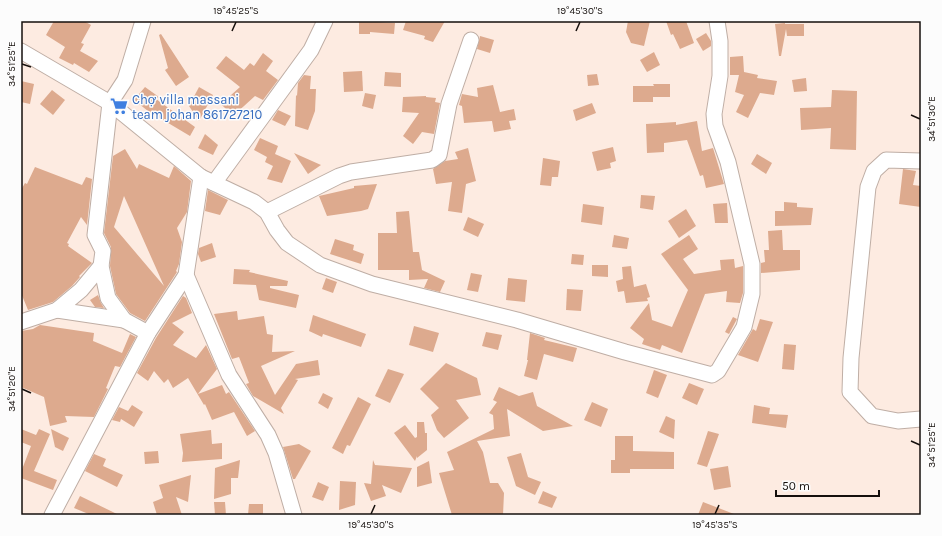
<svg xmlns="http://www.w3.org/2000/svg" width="942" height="536" viewBox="0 0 942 536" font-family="Karla,sans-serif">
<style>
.building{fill:#ddaa8e;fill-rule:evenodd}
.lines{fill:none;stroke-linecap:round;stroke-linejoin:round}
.minor-casing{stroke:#bfaea5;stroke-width:17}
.minor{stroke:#fff;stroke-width:15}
.ticks{fill:none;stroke:#150f0c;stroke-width:1.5}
.labels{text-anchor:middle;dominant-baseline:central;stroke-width:3;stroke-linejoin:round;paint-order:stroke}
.shop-label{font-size:13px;fill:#366cbe;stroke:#fcfcfc;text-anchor:start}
.neatline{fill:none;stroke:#150f0c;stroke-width:1.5}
.ticks-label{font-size:10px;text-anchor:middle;fill:#150f0c}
</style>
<rect width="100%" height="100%" fill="#fdebe1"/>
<g class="building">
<polygon points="54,21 84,21 91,25 81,43 84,44 80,51 98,61 89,72 74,63 73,65 59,58 65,47 46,35"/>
<polygon points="359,21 395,23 394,34 370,32 370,34 359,34"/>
<polygon points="406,21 445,21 433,42 424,39 425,36 403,30"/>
<polygon points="628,21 650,21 644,46 631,43 626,32"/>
<polygon points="666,21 686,21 694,43 680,49 673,34 671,35"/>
<polygon points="785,23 785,24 804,24 804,36 787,36 786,29 781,56 779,56 775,24"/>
<polygon points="706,33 711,41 711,46 703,51 696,39"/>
<polygon points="161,34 189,77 176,86 165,70 168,68 159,35"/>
<polygon points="480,36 494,40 490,53 477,49"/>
<polygon points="654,52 660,65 647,72 640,60"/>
<polygon points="263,53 273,61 266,71 278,80 263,100 255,96 233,116 221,104 240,87 216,68 226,56 244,70 250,63 254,66"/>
<polygon points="743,56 744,72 758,75 757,78 777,81 774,95 760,93 748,118 736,112 744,95 735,92 739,75 730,75 730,57"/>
<polygon points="362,71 363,91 344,92 343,72"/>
<polygon points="385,72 401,73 401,87 384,86"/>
<polygon points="597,74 599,85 588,86 587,75"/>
<polygon points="304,75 311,76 310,89 316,89 315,111 308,130 295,126 296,95 297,96 298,83"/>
<polygon points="806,78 807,91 794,92 792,80"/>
<polygon points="21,81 34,84 30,104 21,102"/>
<polygon points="653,84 670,84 670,97 653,97 653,102 633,102 633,86 654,86"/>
<polygon points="493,85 500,112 514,109 516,120 509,121 511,129 494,132 492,121 464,123 462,106 459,105 462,94 478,97 477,88"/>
<polygon points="145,87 159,97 156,99 195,127 190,136 148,111 134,100"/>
<polygon points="199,87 213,95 199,121 189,106"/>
<polygon points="52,90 65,100 53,115 40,104"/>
<polygon points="832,90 857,91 856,150 830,149 831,128 801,130 800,108 831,107"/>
<polygon points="365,93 376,95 373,109 362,106"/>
<polygon points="426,96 426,97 436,98 435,102 440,103 434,134 422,132 413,144 403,136 419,113 402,112 403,97"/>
<polygon points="592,103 596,113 576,121 573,110"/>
<polygon points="278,110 291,116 285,126 272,120"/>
<polygon points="697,121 702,151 713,148 724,184 706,188 703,175 700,176 687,140 664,143 664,152 647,153 646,124 676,122 676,125"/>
<polygon points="205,134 218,145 213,155 198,148"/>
<polygon points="260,138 278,146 275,154 291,161 282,183 267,179 273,166 265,162 267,157 254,150"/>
<polygon points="613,147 616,161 610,163 611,168 597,171 592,152"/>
<polygon points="468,148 476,181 466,184 462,213 448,211 452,182 436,184 433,169 445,161 458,159 455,152"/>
<path d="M125,149L137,169L139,164L169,178L174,166L191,181L187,212L177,228L182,242L179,264L176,271L177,272L145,321L130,313L116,294L110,266L111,247L104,233L113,156ZM124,196L164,286L114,227Z"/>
<polygon points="294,153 321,165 308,174"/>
<polygon points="757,154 772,163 766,174 751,164"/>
<polygon points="543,158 560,161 558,177 552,177 551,186 540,185"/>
<polygon points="35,167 82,185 86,177 92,179 87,225 81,217 67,243 69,244 68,246 92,263 79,276 80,277 72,286 53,302 28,310 21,293 21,190 25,183 27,184"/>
<polygon points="903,169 916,171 913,185 921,186 921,207 899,204"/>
<polygon points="377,184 368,209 361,211 327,216 319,196 354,188 354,186"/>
<polygon points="208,190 228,200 220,215 205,211"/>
<polygon points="641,195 655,196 653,210 640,208"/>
<polygon points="784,202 797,203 797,207 813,208 811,225 775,226 775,211 784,211"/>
<polygon points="727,203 728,223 715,223 713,204"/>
<polygon points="583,204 604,207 602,225 581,222"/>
<polygon points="686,209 696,226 679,238 668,221"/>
<polygon points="409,211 413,252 419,252 422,270 445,281 440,292 424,288 428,279 409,280 409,270 378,270 378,233 397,233 396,212"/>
<polygon points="468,217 484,224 478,237 463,230"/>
<polygon points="782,230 783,250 800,250 800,270 761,273 761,263 765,262 764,250 769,250 768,231"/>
<polygon points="614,235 629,238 627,249 612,247"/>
<polygon points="689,235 698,249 683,259 694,274 721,270 720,260 734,259 735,268 743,266 743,293 740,303 726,302 727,291 705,294 682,353 662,345 660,350 642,344 644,339 630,328 649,303 652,320 672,327 688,290 661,254"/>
<polygon points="335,239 354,245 353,250 364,254 361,264 330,254"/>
<polygon points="212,243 216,257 201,262 198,254 199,248"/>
<polygon points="572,254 584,255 583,265 571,264"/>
<polygon points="592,265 608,265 608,277 592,276"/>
<polygon points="631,266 634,287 646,284 650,297 647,298 648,301 626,303 624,291 618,292 616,281 623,279 622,267"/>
<polygon points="234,269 250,270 249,272 288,281 287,286 270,286 270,288 299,295 296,308 259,300 256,285 233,284"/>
<polygon points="471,273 482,275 478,292 467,290"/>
<polygon points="326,278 337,282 333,293 322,289"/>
<polygon points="508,278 527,280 525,302 506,300"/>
<polygon points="567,289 583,290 581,311 566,310"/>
<polygon points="98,295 101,303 104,308 95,307 90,300"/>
<polygon points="183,296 186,298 192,313 172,323 184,332 173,345 196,358 206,345 217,369 198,394 222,385 226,394 229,392 255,431 247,436 234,412 212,420 205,404 204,405 188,378 173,388 168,379 164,383 154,371 148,381 137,373 156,338"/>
<polygon points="237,311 238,320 264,316 267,334 273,335 272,352 295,351 261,366 275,395 296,364 318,360 320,375 295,379 298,380 281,408 284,414 253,396 246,384 249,383 239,357 232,359 214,314"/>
<polygon points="313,315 366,334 361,347 323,334 322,337 309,331"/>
<polygon points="733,317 737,319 729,334 725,332"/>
<polygon points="760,319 773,322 758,362 738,355 753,329 756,331"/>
<polygon points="40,325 94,333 93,341 122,353 130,334 136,337 120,367 115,366 106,388 108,389 94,417 65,416 67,422 50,426 44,397 21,387 21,331 33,329"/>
<polygon points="414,326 439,333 433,352 409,345"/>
<polygon points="486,332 502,335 498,350 482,346"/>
<polygon points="530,333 545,338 544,340 577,348 573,362 544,354 537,380 524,376 528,360 527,360"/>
<polygon points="784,344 796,345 794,370 782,369"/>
<polygon points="446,363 477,378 481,395 456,400 469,418 444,438 437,430 431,415 439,408 420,389"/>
<polygon points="388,369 404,374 390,403 375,396"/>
<polygon points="654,370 667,375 658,398 646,393"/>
<polygon points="689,383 704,389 697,405 682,398"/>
<polygon points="499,387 519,396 533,392 537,406 573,426 543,431 507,409 510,436 477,441 483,452 490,483 498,483 504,493 503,515 452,515 439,473 454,470 447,452 494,429 493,415 489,413 497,402 493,400"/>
<polygon points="323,393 333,398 328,409 318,403"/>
<polygon points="358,397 371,404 350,446 347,445 343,454 332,448"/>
<polygon points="592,402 608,409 601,427 584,420"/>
<polygon points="132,405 143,412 134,427 121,419 120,422 112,420 119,407 128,411"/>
<polygon points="754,405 770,408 769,414 788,415 786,428 752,423"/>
<polygon points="666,416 675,420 674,439 659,432"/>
<polygon points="417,422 424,422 425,433 427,433 427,450 417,458 417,456 415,461 394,433 405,425 415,438 417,437"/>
<polygon points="21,429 36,435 39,429 50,434 34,471 57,480 53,490 21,478 21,472 31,446 21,442"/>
<polygon points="51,429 69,438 63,451 55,447"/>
<polygon points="211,430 212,444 222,443 222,459 182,462 183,453 180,434"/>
<polygon points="708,431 719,434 707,467 697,464 701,452 703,452 701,452"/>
<polygon points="615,436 633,436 633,451 674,452 674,469 630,469 630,473 611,473 611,460 615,460"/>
<polygon points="299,444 311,451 295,479 293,479 283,447"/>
<polygon points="158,451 159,463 145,464 144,452"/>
<polygon points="521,453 528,477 541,482 535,495 516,486 507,457"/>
<polygon points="94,454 106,459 103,466 123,475 117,487 85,471"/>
<polygon points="240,460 238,478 231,478 231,494 214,499 215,468"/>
<polygon points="373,460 375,465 412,468 401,493 382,485 386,496 371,501 364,483 371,484"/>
<polygon points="429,461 432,483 417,487 417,467"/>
<polygon points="728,466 731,487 714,490 710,469"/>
<polygon points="191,475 188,502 176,497 182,515 157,515 153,502 163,498 159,485"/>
<polygon points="340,481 356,482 355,505 339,510"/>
<polygon points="318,482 329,487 323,501 312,497"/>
<polygon points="543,491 557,497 552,508 538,503"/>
<polygon points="80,496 119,515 91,515 74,508"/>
<polygon points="214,502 225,502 226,515 215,515"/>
<polygon points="703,502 734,514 733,515 698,515"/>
<polygon points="249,504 263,504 263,515 248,515"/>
</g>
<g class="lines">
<g class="minor-casing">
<g id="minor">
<polyline points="143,21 125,80 110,103 95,235 103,251 101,266 108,298 124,320 148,333"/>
<polyline points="21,51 110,103 201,177 254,202 267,212 277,230 287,243 320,265 372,284 517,320 625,352 712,375 718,371 744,327 752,294 752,264 728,162 715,126 714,114 720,76 720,41 717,21"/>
<polyline points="921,161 886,160 874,171 868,187 851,358 850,392 872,416 898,421 921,419"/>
<polyline points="214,183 311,50 325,21"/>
<polyline points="267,212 339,176 351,172 432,160 439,155 449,104 471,40"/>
<polyline points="186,275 229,375 268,435 276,453 294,515"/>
<polyline points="57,310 124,320"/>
<polyline points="21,322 57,310 81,290 101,266"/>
<polyline points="52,515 148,333 186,275 201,177"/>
</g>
</g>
<use href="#minor" class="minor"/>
</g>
<path class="ticks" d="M232,31L236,22M576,31L580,22M22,64L31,67M911,115L920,119M22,389L31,393M911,441L920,445M371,514L375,505M715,514L719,505"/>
<defs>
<g id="supermarket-bare" transform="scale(1.38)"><path d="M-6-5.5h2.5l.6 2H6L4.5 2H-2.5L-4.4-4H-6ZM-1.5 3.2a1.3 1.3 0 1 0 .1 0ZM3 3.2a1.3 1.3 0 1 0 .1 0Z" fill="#3f7fe0" stroke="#fcfcfc" stroke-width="2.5" paint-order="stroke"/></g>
</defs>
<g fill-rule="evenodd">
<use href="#supermarket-bare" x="119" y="106"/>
</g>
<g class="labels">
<g class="shop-label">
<text x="132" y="99">Chợ villa massani<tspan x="132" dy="15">team johan 861727210</tspan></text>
</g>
</g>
<rect width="942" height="536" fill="none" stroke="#fcfcfc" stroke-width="44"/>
<path d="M776 490v6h103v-6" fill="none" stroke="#150f0c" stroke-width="2"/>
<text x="782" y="490" font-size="12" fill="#150f0c" stroke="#fcfcfc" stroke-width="3" paint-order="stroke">50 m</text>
<rect x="22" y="22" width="898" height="492" class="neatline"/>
<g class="ticks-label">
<text x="236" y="14">19°45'25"S</text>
<text x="580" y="14">19°45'30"S</text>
<text transform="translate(11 64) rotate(-90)" y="4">34°51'25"E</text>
<text transform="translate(931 119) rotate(-90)" y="4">34°51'30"E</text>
<text transform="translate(11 389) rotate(-90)" y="4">34°51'20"E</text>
<text transform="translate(931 445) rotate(-90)" y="4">34°51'25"E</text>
<text x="371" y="528">19°45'30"S</text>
<text x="715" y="528">19°45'35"S</text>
</g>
</svg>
